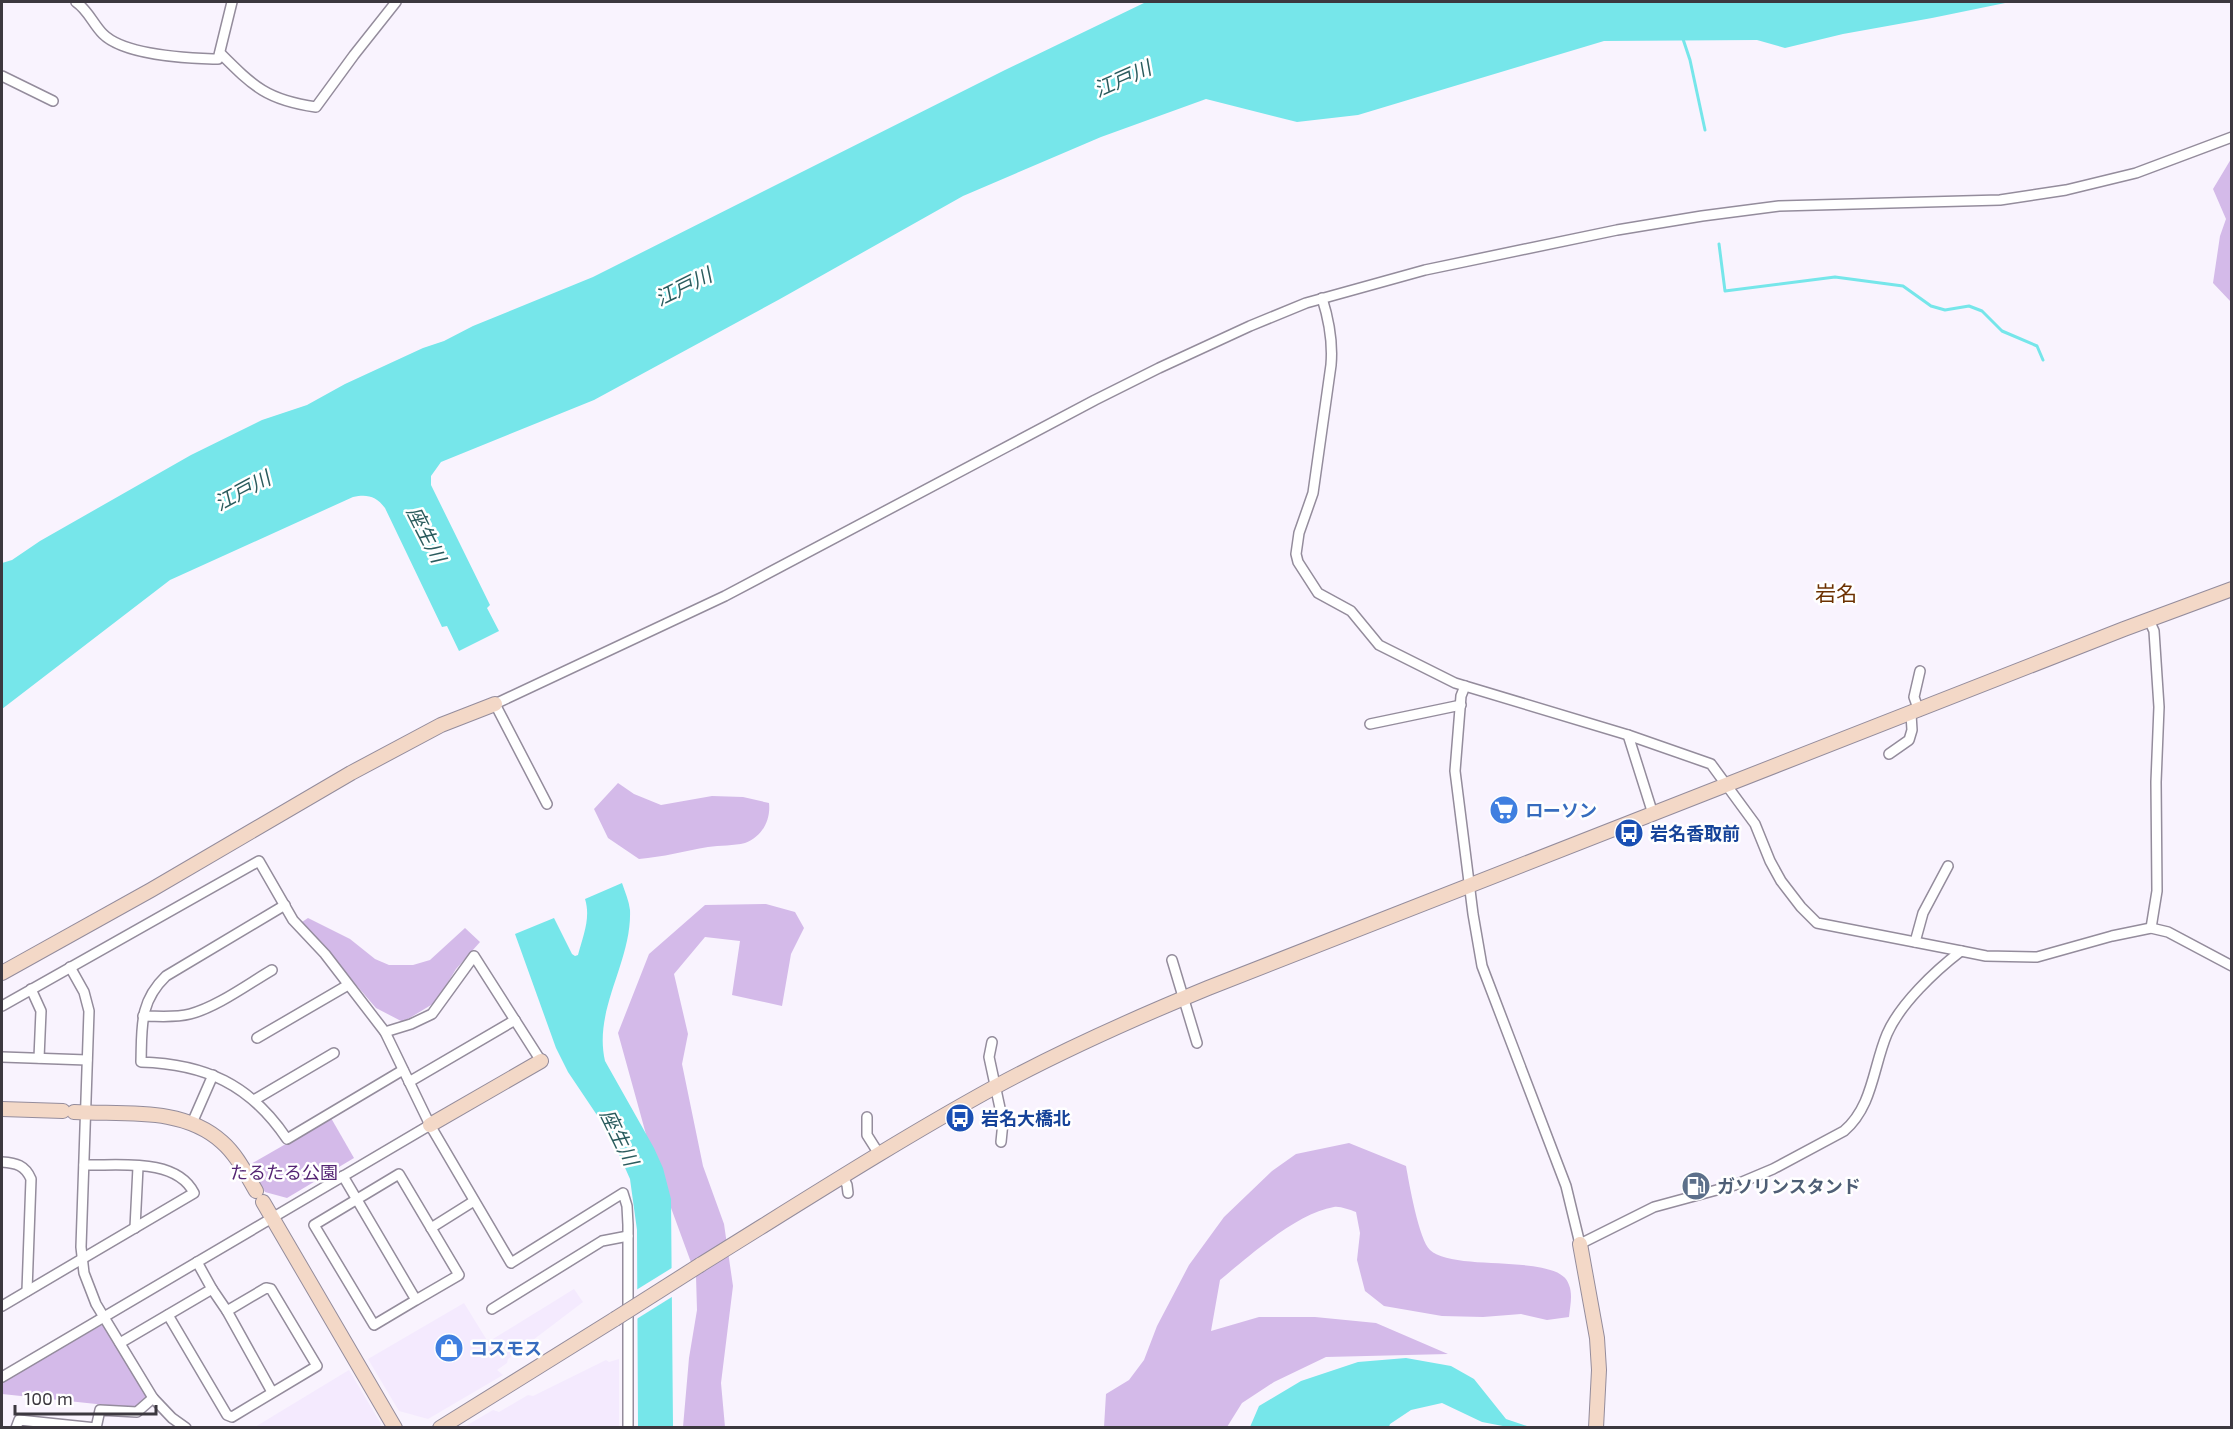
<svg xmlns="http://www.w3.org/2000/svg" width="2233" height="1429" viewBox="0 0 2233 1429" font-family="'Exo 2','Noto Sans JP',sans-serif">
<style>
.built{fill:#f4eafe}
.green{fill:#d4bae9}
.water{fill:#76e6ea}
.pier{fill:#f9f3fe}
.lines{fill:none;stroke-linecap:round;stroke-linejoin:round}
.stream{stroke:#76e6ea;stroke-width:3}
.street-casing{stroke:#948c9c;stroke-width:12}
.secondary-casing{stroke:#948c9c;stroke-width:16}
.street{stroke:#fff;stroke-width:9}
.secondary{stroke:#f3d8c7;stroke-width:14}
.secondary-bridge-casing{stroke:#948c9c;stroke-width:16;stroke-linecap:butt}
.secondary-bridge{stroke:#f3d8c7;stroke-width:14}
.labels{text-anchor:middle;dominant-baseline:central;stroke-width:5;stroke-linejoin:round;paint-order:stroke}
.shop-label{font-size:18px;font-weight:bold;fill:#366cbe;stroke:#fff;text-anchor:start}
.transit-label{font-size:18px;font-weight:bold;fill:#164399;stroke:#fff;text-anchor:start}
.park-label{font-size:18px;fill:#542473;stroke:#fff}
.service-label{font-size:18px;font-weight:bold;fill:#4e5e75;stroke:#fff;text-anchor:start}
.water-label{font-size:20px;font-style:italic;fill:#2b5c5e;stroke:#fff}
.quarter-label{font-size:21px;fill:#6c3101;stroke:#fff}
</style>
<rect width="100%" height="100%" fill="#f9f3fe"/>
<g class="built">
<polygon points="574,1289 583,1302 508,1359 507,1363 497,1370 503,1375 428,1419 399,1411 368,1359 464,1303 488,1342"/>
<polygon points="619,1359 619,1427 464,1427 493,1410 499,1412 528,1395 533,1396 606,1360 609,1362"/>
<polygon points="349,1370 381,1424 380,1427 255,1427"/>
</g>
<g class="green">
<polygon points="2231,159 2231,302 2213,283 2220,236 2226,219 2213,189"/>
<path d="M618,783L634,794L661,805L712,796L743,797L769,803C771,820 762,837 745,843C734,846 720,845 708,847C685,851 663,857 639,859L608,838L594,809Z"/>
<polygon points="766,904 795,912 804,928 791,954 782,1006 732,995 740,941 705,937 674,974 688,1034 682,1064 703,1166 724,1224 733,1286 721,1383 725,1427 683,1427 689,1358 697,1310 696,1276 652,1156 618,1033 649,954 705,905"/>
<polygon points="308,918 350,939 375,959 389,965 413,965 430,960 465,928 480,942 456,969 436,1002 403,1022 376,1008 302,922"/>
<polygon points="331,1118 354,1158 287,1198 265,1192 249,1165"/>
<path d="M1349,1143L1406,1166C1409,1183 1419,1240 1430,1250C1454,1273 1560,1252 1569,1285C1573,1295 1570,1306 1569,1317L1547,1320L1521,1314L1483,1317L1442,1316L1384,1306L1365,1291L1357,1260L1360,1233L1356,1212C1350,1210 1340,1206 1334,1207C1297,1213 1249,1256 1220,1280L1211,1331L1259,1317H1315L1376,1323L1448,1354L1326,1357L1274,1382L1242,1403L1227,1427H1104L1106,1394L1129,1380L1144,1360L1157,1326L1189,1265L1224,1217L1272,1171L1296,1154Z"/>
<polygon points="102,1325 106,1327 147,1396 134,1408 2,1394 2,1382"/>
</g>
<g class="water">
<path d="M1146,2H2010L1932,18L1843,34L1785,48L1757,40L1604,41L1358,115L1297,122L1206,99L1101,137L963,196L780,299L594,400L441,462L431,476V485L490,605L487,608L499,631L459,651L447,626L442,627L385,508C376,496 367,494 353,497L170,580L2,709V563L12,560L40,541L191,455L262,420L307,405L345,384L423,348L444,341L473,326L593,277L1005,70Z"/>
<path d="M622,883C625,892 629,901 630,910C632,962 593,1009 605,1061L654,1148L663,1168L671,1199L673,1427H638L637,1230L630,1179L611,1136L568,1072L556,1048L515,934L554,918L572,954L575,956L578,955C583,936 591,918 585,899Z"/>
<polygon points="1406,1358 1451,1366 1474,1379 1506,1419 1530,1427 1508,1427 1482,1422 1442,1403 1411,1410 1390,1424 1389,1427 1250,1427 1259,1406 1301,1381 1358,1362"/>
</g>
<polygon class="pier" points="675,1266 675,1295 635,1320 633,1292"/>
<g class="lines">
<g class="stream">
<polyline points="1683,39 1690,60 1705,130"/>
<polyline points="1719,244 1725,291 1835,277 1903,286 1931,306 1945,310 1969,306 1982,311 2002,331 2037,346 2043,360"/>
</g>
<g class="street-casing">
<g id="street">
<path d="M76,2C88,10 93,24 103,34C124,55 184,58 213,59H218L232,2"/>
<path d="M220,53C254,87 267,100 316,107L354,55L396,2"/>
<polyline points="2,76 53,101"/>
<path d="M1322,298C1329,320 1333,342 1331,365L1313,493L1299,533L1296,554L1298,562L1318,593L1351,611L1379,645L1455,683L1628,735L1711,764L1755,824L1770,861L1781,881L1801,907L1817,923L1961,951"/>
<polyline points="2149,620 2154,631 2159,707 2156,782 2157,891 2151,928"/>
<path d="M1465,686L1461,696L1455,771L1473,914L1482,966L1566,1186L1580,1244L1654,1207L1735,1185L1773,1169L1844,1131C1873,1106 1873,1067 1887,1034C1900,1004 1935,971 1961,951L1986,956L2037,957L2112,936L2151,928L2168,932L2232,966"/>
<polyline points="1919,711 1914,697 1920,671"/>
<polyline points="1370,724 1461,705"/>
<polyline points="1628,735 1653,814"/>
<polyline points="1889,754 1909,740 1912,730 1911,714"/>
<polyline points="547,804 495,704 725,596 1095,400 1159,368 1250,326 1306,303 1425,270 1617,230 1702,216 1779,206 2000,200 2066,190 2136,173 2232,137"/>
<path d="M285,905L166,976C139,1002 142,1027 141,1062C205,1064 250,1084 287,1139L403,1070"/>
<polyline points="1915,942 1923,913 1948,866"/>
<polyline points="1172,960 1197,1043"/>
<polyline points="70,967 84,992 89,1011 81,1247 84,1273 96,1304 153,1398 172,1418 186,1428"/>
<polyline points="31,989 41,1011 39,1058"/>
<polyline points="2,1006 259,861 293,920 325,954 385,1032 430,1125 511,1263 623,1193 627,1206 628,1225 628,1428"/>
<path d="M143,1016C159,1016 174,1018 190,1014C217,1007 248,984 272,970"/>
<polyline points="385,1032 411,1024 432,1014 474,956 541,1061"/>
<polyline points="257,1038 348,985"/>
<polyline points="992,1042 989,1057 1003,1122 1001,1142"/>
<polyline points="2,1057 87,1060"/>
<polyline points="409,1082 515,1020"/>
<polyline points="254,1100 334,1053"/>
<polyline points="867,1117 867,1135 879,1154"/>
<polyline points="192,1123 213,1075"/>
<path d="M2,1162C16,1163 25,1165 31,1179L27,1291"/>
<polyline points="343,1176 416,1300 374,1325 314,1225 399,1174 459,1275 416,1300"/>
<polyline points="843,1177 847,1185 848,1193"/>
<polyline points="135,1228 138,1167"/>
<polyline points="431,1228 474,1201"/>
<path d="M2,1306L194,1193C176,1157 118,1166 84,1165"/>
<polyline points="492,1309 602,1241 628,1236"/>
<polyline points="227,1311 272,1392"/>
<polyline points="168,1315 227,1415 232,1417 317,1366 271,1289 266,1288 227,1311 212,1289"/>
<polyline points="120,1343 212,1289 197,1262"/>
<polyline points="2,1377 430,1125"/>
<polyline points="16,1428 19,1420 96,1428"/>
<polyline points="96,1428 100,1410 137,1412 153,1398"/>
</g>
</g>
<g class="secondary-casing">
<g id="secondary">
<polyline points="2,973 151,890 351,773 441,725 495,704"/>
<polyline points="2,1109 63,1111"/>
<path d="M74,1112C123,1115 182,1106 222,1142C237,1155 246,1174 256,1191"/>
<polyline points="430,1125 541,1061"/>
<polyline points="263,1202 395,1428"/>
<polyline points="1580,1244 1597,1338 1599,1370 1596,1428"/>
<path d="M700,1265C797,1205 893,1143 993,1088C1063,1050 1135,1018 1208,988L2124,629L2232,589"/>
<polyline points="440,1428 615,1319"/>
</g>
</g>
<use href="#street" class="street"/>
<use href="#secondary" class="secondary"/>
<g class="secondary-bridge-casing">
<polyline id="secondary-bridge" points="615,1319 700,1265"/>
</g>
<use href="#secondary-bridge" class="secondary-bridge"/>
</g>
<defs>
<g id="supermarket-disc" transform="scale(1.5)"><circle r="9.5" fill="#3f7fe0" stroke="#fff"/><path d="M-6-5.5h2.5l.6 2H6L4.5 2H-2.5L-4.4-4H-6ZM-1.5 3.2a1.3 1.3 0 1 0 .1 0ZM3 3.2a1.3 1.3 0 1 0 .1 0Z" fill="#fff"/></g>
<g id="bus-disc" transform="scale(1.5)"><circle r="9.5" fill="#1a4fb4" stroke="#fff"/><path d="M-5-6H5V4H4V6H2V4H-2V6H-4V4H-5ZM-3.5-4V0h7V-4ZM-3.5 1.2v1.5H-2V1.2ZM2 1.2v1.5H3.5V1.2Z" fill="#fff"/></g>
<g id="fuel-disc" transform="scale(1.5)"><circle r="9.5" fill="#5c6f8a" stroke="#fff"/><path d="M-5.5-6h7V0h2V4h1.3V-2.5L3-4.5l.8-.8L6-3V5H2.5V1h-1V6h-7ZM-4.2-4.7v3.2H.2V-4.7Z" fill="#fff"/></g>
<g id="shop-disc" transform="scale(1.5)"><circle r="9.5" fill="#3f7fe0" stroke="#fff"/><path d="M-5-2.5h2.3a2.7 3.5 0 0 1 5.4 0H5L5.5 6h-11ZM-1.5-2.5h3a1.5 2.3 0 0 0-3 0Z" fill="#fff"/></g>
</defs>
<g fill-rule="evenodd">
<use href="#supermarket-disc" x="1504" y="810"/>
<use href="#bus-disc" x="1629" y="833"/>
<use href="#bus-disc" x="960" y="1118"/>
<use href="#fuel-disc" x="1696" y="1186"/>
<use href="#shop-disc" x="449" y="1348"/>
</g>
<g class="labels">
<g class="shop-label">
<text x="1525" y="810">ローソン</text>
<text x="470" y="1348">コスモス</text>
</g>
<g class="transit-label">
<text x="1650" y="833">岩名香取前</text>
<text x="981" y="1118">岩名大橋北</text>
</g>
<g class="park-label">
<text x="284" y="1172">たるたる公園</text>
</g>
<g class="service-label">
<text x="1717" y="1186">ガソリンスタンド</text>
</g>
<g class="water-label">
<text transform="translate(1122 78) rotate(-24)">江戸川</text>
<text transform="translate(683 286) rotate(-26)">江戸川</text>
<text transform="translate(242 490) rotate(-28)">江戸川</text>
<text transform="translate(427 534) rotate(63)">座生川</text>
<text transform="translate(620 1137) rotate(64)">座生川</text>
</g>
<g class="quarter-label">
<text x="1836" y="592">岩名</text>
</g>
</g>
<rect width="2233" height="1429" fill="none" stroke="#3c383f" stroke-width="6"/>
<path d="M15 1405v9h141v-9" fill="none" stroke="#3c383f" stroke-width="3"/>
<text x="24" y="1405" font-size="18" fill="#3c383f" stroke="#ffffff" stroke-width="4.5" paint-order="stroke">100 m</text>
</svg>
